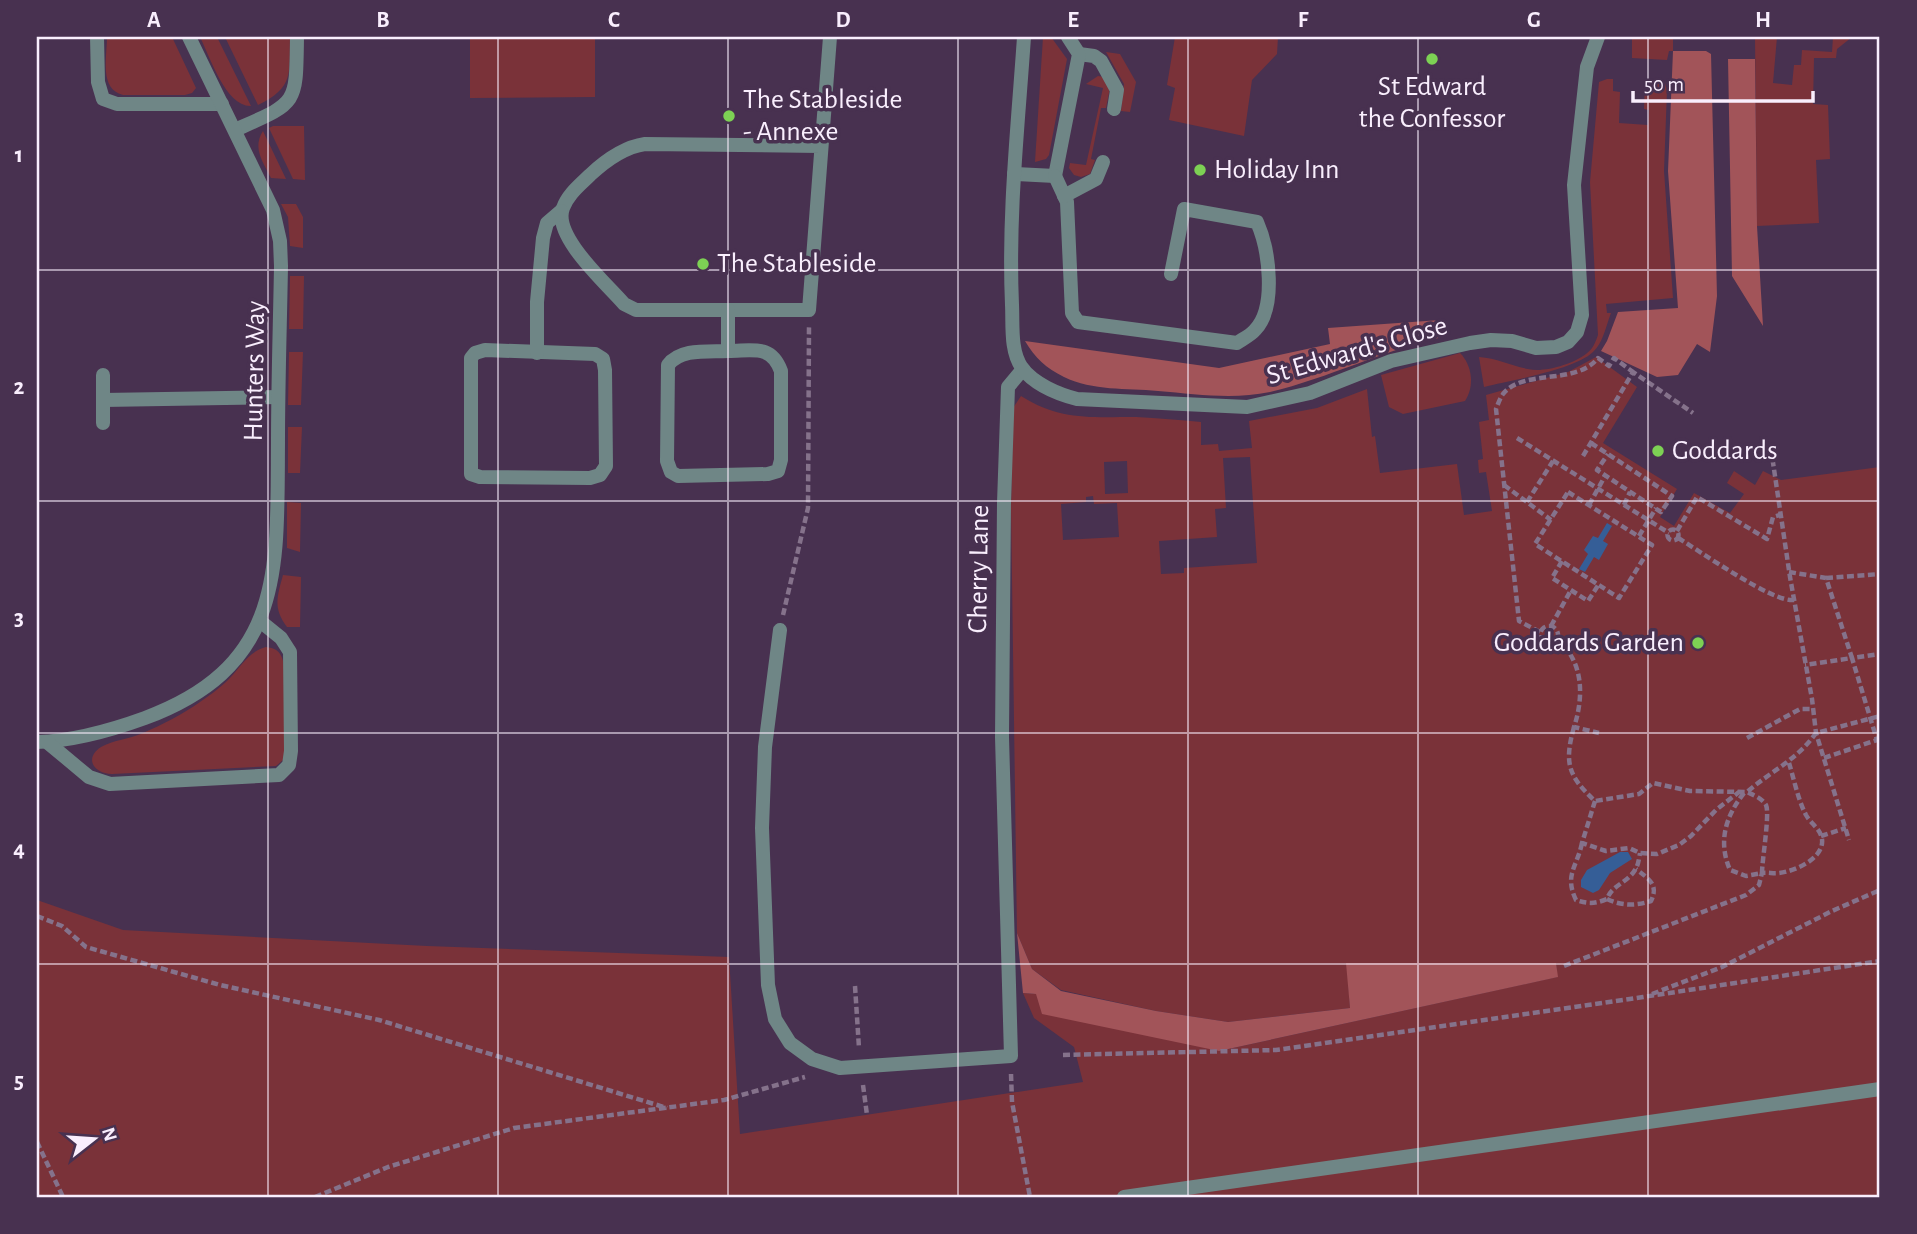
<svg xmlns="http://www.w3.org/2000/svg" width="1917" height="1234" viewBox="0 0 1917 1234" font-family="'Alegreya Sans',sans-serif">
<style>
.green{fill:#7a3239;fill-rule:evenodd}
.forest{fill:#a25459}
.water{fill:#355e97}
.lines{fill:none;stroke-linecap:round;stroke-linejoin:round}
.path{stroke:#85728b;stroke-width:4.5;stroke-dasharray:7 3.5;stroke-linecap:butt}
.service{stroke:#6f8686;stroke-width:14}
.minor{stroke:#6f8686;stroke-width:14}
.grid{fill:none;stroke:#f9eefd;stroke-width:2;stroke-opacity:0.55}
.poi-dot{fill:#7dd154;stroke:#483150;stroke-width:2.5}
.labels{text-anchor:middle;dominant-baseline:central;stroke-width:7;stroke-linejoin:round;paint-order:stroke}
.poi-label{font-size:28px;fill:#f9eefd;stroke:#483150;text-anchor:start}
.street-label{font-size:28px;fill:#f9eefd;stroke:#483150}
.neatline{fill:none;stroke:#f9eefd;stroke-width:2.5}
.grid-label{font-size:23px;text-anchor:middle;font-weight:bold;fill:#f9eefd}
</style>
<rect width="100%" height="100%" fill="#483150"/>
<g class="green">
<path d="M107,37H172L196,88L192,93L185,95H123C99,89 107,57 107,37Z"/>
<path d="M200,37H217L251,106C226,107 210,57 200,37Z"/>
<path d="M225,37H290C289,73 295,87 258,105Z"/>
<polygon points="470,37 595,37 595,97 470,98"/>
<polygon points="1043,37 1051,37 1067,59 1049,155 1046,159 1035,162"/>
<polygon points="1175,37 1278,37 1277,54 1252,80 1244,136 1169,120 1175,88 1167,85"/>
<polygon points="1632,37 1673,37 1673,51 1669,51 1667,60 1632,58"/>
<polygon points="1755,37 1777,37 1773,83 1792,85 1794,65 1801,65 1802,50 1832,52 1833,37 1852,37 1837,49 1836,58 1814,58 1813,104 1828,105 1830,159 1816,160 1819,223 1757,226"/>
<polygon points="1106,52 1120,54 1136,82 1130,112 1121,111 1124,84"/>
<polygon points="1098,76 1104,77 1110,88 1106,108 1101,108 1091,159 1095,160 1090,174 1081,177 1074,175 1069,168 1070,163 1086,165 1103,88 1086,84"/>
<path d="M1607,79H1613V91L1620,92L1619,123L1648,125L1649,110L1644,109L1645,81L1665,83L1667,90L1664,171L1673,298L1606,304L1607,313H1611C1606,326 1603,343 1593,352C1574,370 1511,380 1484,387L1479,357C1497,358 1511,366 1528,369C1544,373 1573,364 1586,354C1593,349 1595,343 1598,335L1590,182L1599,82Z"/>
<polygon points="273,126 304,126 305,180 293,179 269,128"/>
<path d="M263,131L286,179L271,178C263,162 252,148 263,131Z"/>
<polygon points="281,204 296,204 303,217 303,248 290,246 288,217"/>
<polygon points="290,276 304,276 303,329 289,329"/>
<polygon points="289,352 303,352 301,405 288,405"/>
<path d="M1460,353C1472,365 1475,386 1465,401L1403,414L1389,407L1381,375Z"/>
<path d="M1596,357L1637,387L1603,443L1677,489L1660,517L1674,526L1694,493L1730,513L1744,494L1727,483L1734,471L1755,485L1763,471L1781,480L1880,467V1197H37V900L123,930L427,946L729,957L740,1134L1083,1082L1074,1047L1034,1018L1023,993L1036,994L1219,1051L1557,977L1556,963H1347L1350,1008L1228,1022L1156,1011L1061,990L1032,969L1017,933L1011,508L1013,408L1021,396C1060,421 1092,417 1136,417C1158,418 1180,420 1201,422V445L1218,444L1219,451L1252,448L1249,421L1317,408L1367,389L1372,437L1375,436L1380,473L1457,464L1464,515L1492,511L1486,472L1479,473L1478,460L1483,459L1479,422L1489,420L1486,395L1568,372ZM1250,457L1257,563L1184,568V573L1161,574L1159,541L1217,537L1215,509L1226,508L1223,458ZM1127,461L1128,493L1105,494L1104,462ZM1093,496L1094,504L1117,503L1119,537L1063,540L1061,504L1086,502V497Z"/>
<polygon points="288,427 302,427 300,473 288,473"/>
<polygon points="287,502 301,503 300,552 287,548"/>
<path d="M283,575L301,577L300,627H287C273,608 277,597 283,575Z"/>
<path d="M266,647C272,648 277,649 280,654C291,670 285,732 285,753L283,760L276,766L112,774C95,774 83,759 101,747C113,740 130,739 143,733C162,725 183,714 200,702C209,696 218,689 226,682C239,670 248,651 266,647Z"/>
</g>
<g class="forest">
<polygon points="1673,51 1706,51 1711,54 1717,296 1710,352 1697,344 1678,375 1657,377 1601,351 1607,341 1618,312 1678,308 1668,171"/>
<polygon points="1728,59 1755,59 1757,226 1763,326 1732,276"/>
<path d="M1440,320L1443,337C1383,350 1329,378 1270,392C1232,400 1196,394 1158,391C1126,388 1093,391 1064,377C1046,368 1035,358 1025,341L1219,368L1330,344L1328,328Z"/>
<polygon points="1017,933 1032,969 1061,991 1156,1011 1228,1022 1350,1008 1346,963 1556,963 1558,977 1219,1051 1042,1014 1036,994 1023,993"/>
</g>
<g class="water">
<polygon points="1607,523 1612,526 1603,541 1608,544 1599,560 1594,557 1585,572 1579,569 1588,554 1584,550 1593,536 1598,538"/>
<polygon points="1620,852 1628,852 1632,859 1610,873 1599,890 1593,893 1581,887 1581,880 1587,870"/>
</g>
<g class="lines">
<g class="path">
<polyline points="1517,438 1669,533"/>
<polyline points="1591,443 1672,496 1661,512 1597,470 1608,454"/>
<polyline points="1771,449 1790,577 1812,699 1816,733 1849,840"/>
<polyline points="1583,456 1633,372 1693,413"/>
<polyline points="1504,485 1551,520"/>
<polygon points="1568,492 1652,545 1619,598 1535,544"/>
<polyline points="1527,502 1553,461"/>
<polyline points="1589,505 1605,476"/>
<polyline points="1624,505 1630,492"/>
<circle cx="1673" cy="535" r="5.5"/>
<polyline points="1677,531 1697,497 1767,539 1773,517 1780,515"/>
<polyline points="1639,536 1656,508"/>
<path d="M1678,538C1700,551 1773,603 1794,600"/>
<polyline points="1562,561 1552,578 1588,601 1599,584"/>
<polyline points="1789,572 1826,578 1852,658 1805,665"/>
<polyline points="1826,578 1880,574"/>
<polyline points="783,615 808,508 809,326"/>
<polyline points="1551,626 1571,590"/>
<circle cx="1549" cy="635" r="9"/>
<path d="M1540,632L1519,621L1496,409C1498,404 1500,398 1503,394C1524,368 1576,386 1598,358L1609,366L1614,358L1633,372"/>
<path d="M1556,639C1584,660 1584,697 1574,727L1599,733"/>
<path d="M1574,727C1564,763 1568,776 1595,801L1639,794L1653,783L1690,791L1747,792C1771,771 1797,760 1816,733L1880,716"/>
<polyline points="1747,738 1800,709 1813,709"/>
<polyline points="1824,758 1877,740 1852,658 1880,654"/>
<path d="M1744,793C1725,817 1718,842 1730,870L1746,876L1762,873C1762,860 1770,814 1766,805C1762,798 1753,795 1747,792"/>
<polyline points="1595,801 1582,843 1606,851 1629,848 1640,853 1657,854 1679,845 1691,836 1716,810 1739,792"/>
<polyline points="1821,836 1846,828"/>
<path d="M1582,843C1577,867 1564,875 1576,900C1588,904 1595,904 1607,899C1612,885 1627,883 1635,870C1638,866 1639,859 1640,853"/>
<path d="M1607,899C1621,906 1636,906 1651,901C1659,885 1649,879 1636,869"/>
<polyline points="37,916 62,926 86,947 220,985 379,1020 667,1108"/>
<path d="M1564,966L1746,895L1759,885L1762,873C1768,872 1773,874 1779,873C1797,871 1831,855 1820,833C1817,827 1810,822 1806,815C1798,800 1794,779 1789,763"/>
<polyline points="855,986 859,1048"/>
<polyline points="1652,994 1722,967 1832,911 1880,890"/>
<polyline points="1063,1055 1276,1050 1643,997 1880,961"/>
<polyline points="1011,1074 1012,1102 1030,1197"/>
<polyline points="863,1085 867,1115"/>
<polyline points="37,1142 63,1197"/>
<polyline points="315,1197 388,1167 514,1128 724,1100 805,1077"/>
</g>
<g class="service">
<polyline points="1079,54 1094,56 1101,61 1117,90 1114,109"/>
<path d="M821,146L645,144C624,147 606,160 590,175C580,185 568,194 563,208C552,236 607,284 624,304L636,310H809L830,37"/>
<polyline points="1014,174 1055,176 1079,54 1068,37"/>
<path d="M1055,176L1067,202L1072,313L1078,322L1237,343C1243,339 1251,335 1255,330C1277,307 1269,249 1257,222L1184,209L1171,274"/>
<polyline points="1064,196 1096,179 1103,162"/>
<polygon points="485,350 595,354 603,359 605,370 606,466 600,475 590,478 480,477 471,474 471,358 475,353"/>
<path d="M728,351C753,351 771,344 781,371V460L778,471L768,474L678,476L671,472L667,461L668,365C681,348 708,352 728,351Z"/>
<polyline points="728,351 728,310"/>
<polyline points="537,353 537,302 543,238 547,223 561,211"/>
<polyline points="780,630 765,747 762,828 768,985 775,1019 790,1043 812,1059 840,1068 1011,1056 1002,737 1004,503 1008,387 1023,369"/>
<polyline points="1124,1197 1880,1089"/>
</g>
<g class="minor">
<polyline points="97,37 98,82 103,99 117,104 222,104"/>
<path d="M1024,37C1018,126 1008,215 1012,305C1013,325 1010,351 1022,368C1034,384 1058,394 1077,399L1247,407L1310,393L1391,361L1470,343L1491,340L1512,341L1536,348L1556,347L1568,342L1577,332L1582,315L1574,185L1587,67L1598,37"/>
<path d="M235,130C298,102 296,106 297,37"/>
<polyline points="103,400 278,397"/>
<polyline points="103,423 103,375"/>
<path d="M37,742C73,741 112,730 145,718C285,666 277,570 278,442C278,383 280,325 281,266L280,241L273,210L189,37"/>
<polyline points="47,742 89,777 110,784 279,775 289,765 291,751 290,652 281,638 260,621"/>
</g>
</g>
<path class="grid" d="M268,37V1197M498,37V1197M728,37V1197M958,37V1197M1188,37V1197M1418,37V1197M1648,37V1197M37,270H1880M37,501H1880M37,733H1880M37,964H1880"/>
<g class="poi-dot">
<circle cx="1432" cy="59" r="7"/>
<circle cx="729" cy="116" r="7"/>
<circle cx="1200" cy="170" r="7"/>
<circle cx="703" cy="264" r="7"/>
<circle cx="1658" cy="451" r="7"/>
<circle cx="1698" cy="643" r="7"/>
</g>
<g class="labels">
<g class="poi-label">
<text x="1432" y="87" text-anchor="middle">St Edward<tspan x="1432" dy="32">the Confessor</tspan></text>
<text x="743" y="100">The Stableside<tspan x="743" dy="32">- Annexe</tspan></text>
<text x="1214" y="170">Holiday Inn</text>
<text x="717" y="264">The Stableside</text>
<text x="1672" y="451">Goddards</text>
<text x="1684" y="643" text-anchor="end">Goddards Garden</text>
</g>
<g class="street-label">
<text transform="translate(1357 351) rotate(-16)">St Edward's Close</text>
<text transform="translate(255 371) rotate(-89)">Hunters Way</text>
<text transform="translate(979 569) rotate(-89)">Cherry Lane</text>
</g>
</g>
<rect width="1917" height="1234" fill="none" stroke="#483150" stroke-width="77"/>
<g transform="translate(94 1139) rotate(73)" stroke="#483150" stroke-width="5" paint-order="stroke">
<path d="M0-5L12 26L0 18L-12 26Z" fill="#f9eefd"/>
<text y="-10" font-size="19" font-weight="bold" text-anchor="middle" fill="#f9eefd">N</text>
</g>
<path d="M1633 91v10h180v-10" fill="none" stroke="#f9eefd" stroke-width="3.5"/>
<text x="1644" y="91" font-size="21" fill="#f9eefd" stroke="#483150" stroke-width="5" paint-order="stroke">50 m</text>
<rect x="38" y="38" width="1840" height="1158" class="neatline"/>
<g class="grid-label">
<text x="154" y="27">A</text>
<text x="383" y="27">B</text>
<text x="614" y="27">C</text>
<text x="843" y="27">D</text>
<text x="1073" y="27">E</text>
<text x="1303" y="27">F</text>
<text x="1534" y="27">G</text>
<text x="1763" y="27">H</text>
<text x="19" y="162">1</text>
<text x="19" y="394">2</text>
<text x="19" y="625">3</text>
<text x="19" y="856">4</text>
<text x="19" y="1088">5</text>
</g>
</svg>
